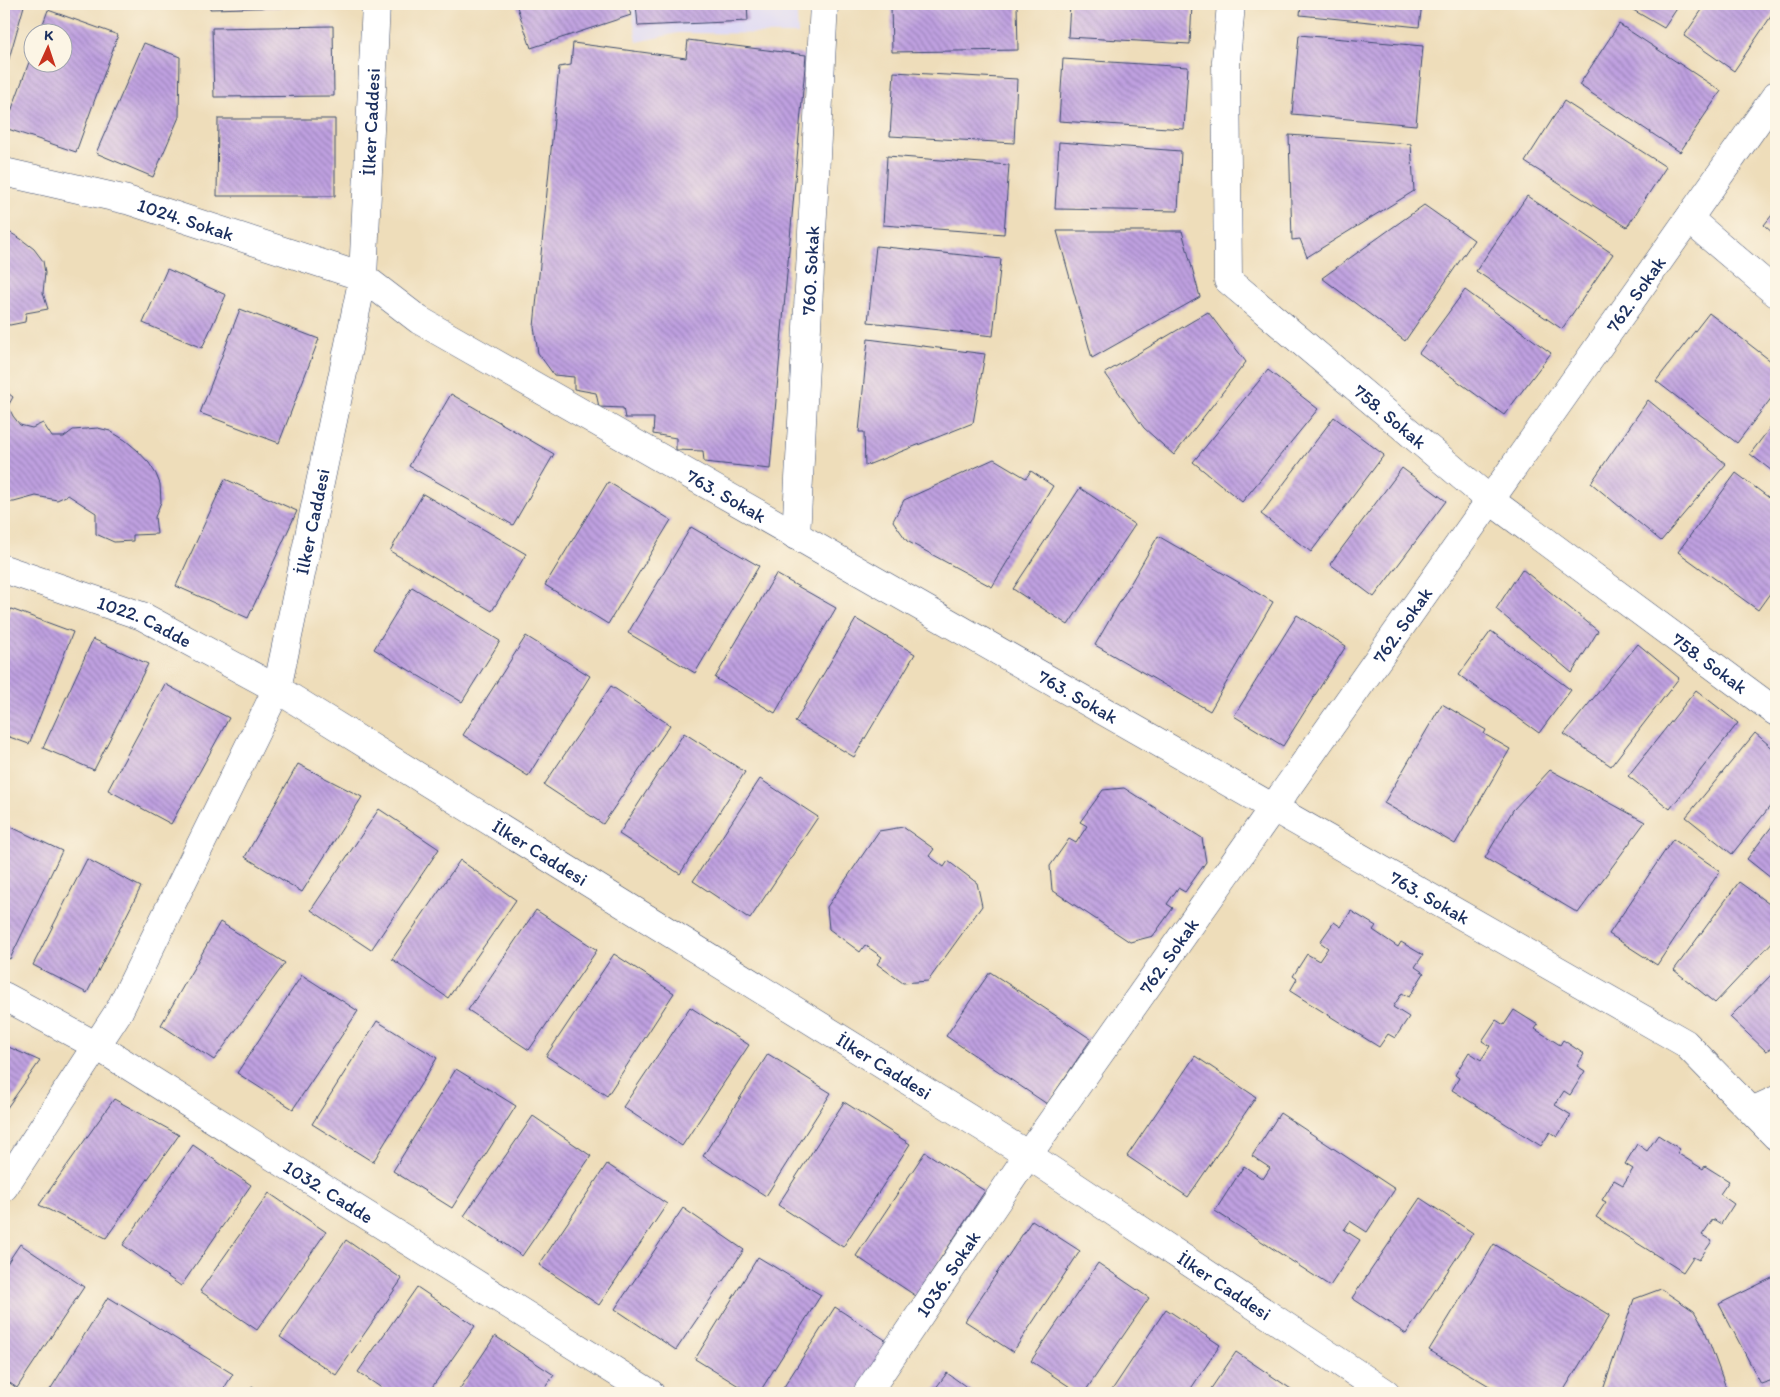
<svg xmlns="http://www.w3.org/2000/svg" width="1780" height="1397" viewBox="0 0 1780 1397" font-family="Itim,sans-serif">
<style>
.built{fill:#dad6f7}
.building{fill:url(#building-back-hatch)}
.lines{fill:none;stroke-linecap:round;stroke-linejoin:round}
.minor-casing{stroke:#3b496c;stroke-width:29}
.minor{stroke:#fff;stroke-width:28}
.labels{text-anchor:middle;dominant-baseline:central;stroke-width:4;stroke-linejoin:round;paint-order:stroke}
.street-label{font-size:19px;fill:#1b2f5e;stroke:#fcf5e5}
</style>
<defs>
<pattern id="building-back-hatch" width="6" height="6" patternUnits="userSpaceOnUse" patternTransform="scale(1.25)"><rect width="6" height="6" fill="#bfa0e0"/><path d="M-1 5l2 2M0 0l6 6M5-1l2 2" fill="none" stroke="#9a83b9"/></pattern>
</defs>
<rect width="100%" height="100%" fill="#fcf5e5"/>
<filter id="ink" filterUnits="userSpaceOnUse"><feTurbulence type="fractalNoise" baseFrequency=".02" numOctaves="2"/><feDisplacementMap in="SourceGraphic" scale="10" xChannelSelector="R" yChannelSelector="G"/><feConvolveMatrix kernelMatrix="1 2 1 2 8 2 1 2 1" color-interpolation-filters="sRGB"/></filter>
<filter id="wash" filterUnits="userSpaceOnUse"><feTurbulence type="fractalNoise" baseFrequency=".0096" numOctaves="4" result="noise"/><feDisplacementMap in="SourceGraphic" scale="20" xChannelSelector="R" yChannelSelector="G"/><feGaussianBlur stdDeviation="1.12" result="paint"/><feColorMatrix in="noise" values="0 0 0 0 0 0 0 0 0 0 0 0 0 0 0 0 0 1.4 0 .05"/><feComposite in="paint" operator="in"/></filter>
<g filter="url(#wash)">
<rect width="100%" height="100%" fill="#eeddba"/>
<polygon class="built" points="631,4 796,4 798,34 678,33 637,42"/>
<g id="blocks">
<g class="building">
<polygon points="4,4 16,4 24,6 4,76"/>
<polygon points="210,4 328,4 328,6 210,9"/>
<polygon points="516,4 627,4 631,15 531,48"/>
<polygon points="636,4 747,4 748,21 638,26"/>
<polygon points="891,4 1017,4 1018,50 892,52"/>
<polygon points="1070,4 1192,4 1190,44 1068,37"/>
<polygon points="1301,4 1422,4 1419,27 1300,15"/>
<polygon points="1623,4 1680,4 1664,28"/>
<polygon points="1706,4 1776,4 1776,9 1734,71 1684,36"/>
<polygon points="48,10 118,35 76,152 5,128 32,54 32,62 62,62 62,32 40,32"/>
<polygon points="1619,24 1721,91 1680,152 1579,85"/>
<polygon points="333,26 334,96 214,97 212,28"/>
<polygon points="1299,35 1423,46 1416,125 1292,114"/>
<polygon points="688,40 806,55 770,469 704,462 703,451 676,450 676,438 653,434 654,418 625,418 623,408 599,407 596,393 574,389 574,377 554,375 538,353 534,327 559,67 571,65 573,43 686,58"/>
<polygon points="144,43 180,57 179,117 153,177 96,153"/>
<polygon points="1063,59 1188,67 1184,129 1059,121"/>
<polygon points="894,72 1017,79 1014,143 890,136"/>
<polygon points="1564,101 1666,167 1627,227 1525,162"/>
<polygon points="218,119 335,119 335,196 217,196"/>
<polygon points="1289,135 1411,144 1414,191 1307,257 1300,239 1292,240"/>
<polygon points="1059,142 1181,151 1178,211 1055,209"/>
<polygon points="887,156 1009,165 1004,234 883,225"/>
<polygon points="1527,196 1613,254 1562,329 1476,271"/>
<polygon points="1424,205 1474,240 1405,341 1322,278"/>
<polygon points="1776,210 1776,236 1764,225"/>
<polygon points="4,229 21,239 34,249 43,261 45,273 43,293 48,309 26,313 25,322 10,325 4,324"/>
<polygon points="1057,231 1182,231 1200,297 1092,358"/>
<polygon points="876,246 1001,259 993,336 868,322"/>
<polygon points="167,269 226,295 202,348 143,323"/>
<polygon points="1465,290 1551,353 1504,415 1419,353"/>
<polygon points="240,309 319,339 279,443 200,413"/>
<polygon points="1208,312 1246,362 1174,455 1144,428 1105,373"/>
<polygon points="1709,313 1776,365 1776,392 1737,443 1656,381"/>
<polygon points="868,339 985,354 973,423 865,466 864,432 859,432"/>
<polygon points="1268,370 1318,409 1242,502 1193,462"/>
<polygon points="4,390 13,397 8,406 13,416 20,425 32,428 43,423 52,437 64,437 73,430 98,428 110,431 125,440 137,450 149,463 156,474 160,484 161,502 155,517 157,534 133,535 133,541 114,542 96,534 96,513 68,495 57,500 36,496 14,502 4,502"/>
<polygon points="451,394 554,454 513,525 409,466"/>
<polygon points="1648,400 1726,464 1661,541 1591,483"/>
<polygon points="1334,417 1384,455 1311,552 1261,514"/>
<polygon points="1776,420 1776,474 1750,454"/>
<polygon points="994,459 1026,478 1031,471 1053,486 992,587 907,541 893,521 904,500"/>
<polygon points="1402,468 1446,501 1374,597 1330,564"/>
<polygon points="1736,473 1776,503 1776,585 1758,610 1678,552"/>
<polygon points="225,479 297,511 248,618 176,586"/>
<polygon points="608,482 671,520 608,624 545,585"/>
<polygon points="1080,488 1135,525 1068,625 1013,589"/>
<polygon points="423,494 526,554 492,611 390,551"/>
<polygon points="691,527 759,566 695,673 628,633"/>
<polygon points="1158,536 1273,602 1210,711 1095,645"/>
<polygon points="1522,569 1598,631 1572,673 1496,609"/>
<polygon points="776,574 836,608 775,713 715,678"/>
<polygon points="412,587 500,641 462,702 374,649"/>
<polygon points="11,609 73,632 29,744 4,735 4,629"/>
<polygon points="1297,615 1346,646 1283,746 1234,716"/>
<polygon points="856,619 915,654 854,757 795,722"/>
<polygon points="1491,631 1571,690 1539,733 1459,675"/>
<polygon points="526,636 590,676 528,776 463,735"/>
<polygon points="93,639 148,664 94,770 43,748"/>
<polygon points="1638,644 1679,678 1611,766 1564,734"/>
<polygon points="165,684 229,718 171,824 108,790"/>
<polygon points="611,686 670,725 603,824 544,785"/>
<polygon points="1696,690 1738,723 1670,809 1628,776"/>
<polygon points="1442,704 1486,730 1484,734 1510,749 1455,844 1384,803"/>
<polygon points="684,733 745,772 680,874 619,834"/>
<polygon points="1755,733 1776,751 1776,799 1732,854 1686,817"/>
<polygon points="298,764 362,797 302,892 245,857"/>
<polygon points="1550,770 1645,822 1578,913 1485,858 1513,810"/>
<polygon points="760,779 818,817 750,919 693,881"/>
<polygon points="1124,788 1202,838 1206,862 1185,892 1178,888 1167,904 1173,908 1153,936 1130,942 1052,890 1050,866 1069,839 1076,843 1087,826 1080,822 1103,790"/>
<polygon points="379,809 439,849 371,950 311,910"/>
<polygon points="1776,821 1776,882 1747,859"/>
<polygon points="7,825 62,851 10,959 4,956 4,832"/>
<polygon points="903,827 934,849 929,856 944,867 948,861 977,883 982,906 928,981 903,983 877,964 882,957 865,945 860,952 829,929 827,907 879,831"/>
<polygon points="1673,839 1720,871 1657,965 1609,934"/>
<polygon points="87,859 141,887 87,993 33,965"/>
<polygon points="460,860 516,900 448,998 392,959"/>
<polygon points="1739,882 1776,909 1776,938 1715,1003 1674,970"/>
<polygon points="536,910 597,950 529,1050 468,1010"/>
<polygon points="1351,911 1376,926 1373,930 1398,947 1401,942 1423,955 1415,967 1424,973 1409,997 1402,993 1393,1007 1409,1017 1395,1038 1388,1034 1379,1047 1290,991 1297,979 1293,976 1307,954 1319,961 1328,948 1320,942 1334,922 1341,927"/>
<polygon points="220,922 285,963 214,1060 161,1025"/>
<polygon points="614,954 674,993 607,1096 546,1056"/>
<polygon points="1776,970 1776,1046 1766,1051 1730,1017"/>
<polygon points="990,972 1091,1039 1047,1104 946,1036"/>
<polygon points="302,975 358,1011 293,1109 237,1073"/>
<polygon points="690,1007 749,1045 682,1146 623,1107"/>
<polygon points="1514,1010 1538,1025 1535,1029 1560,1045 1563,1040 1584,1054 1577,1066 1585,1071 1570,1095 1564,1091 1555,1105 1571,1115 1557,1137 1550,1132 1541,1146 1452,1090 1459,1078 1455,1075 1469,1052 1481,1060 1490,1046 1482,1041 1496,1020 1504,1025"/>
<polygon points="377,1021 437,1058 373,1162 312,1124"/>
<polygon points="4,1045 40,1061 4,1112"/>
<polygon points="768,1054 831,1093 766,1196 703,1156"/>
<polygon points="1195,1056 1256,1097 1188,1197 1127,1156"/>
<polygon points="456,1069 516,1106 452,1208 393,1171"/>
<polygon points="114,1099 179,1135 106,1238 39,1205"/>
<polygon points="844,1102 910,1144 843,1247 778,1205"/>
<polygon points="1280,1113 1395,1189 1367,1232 1350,1221 1344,1230 1360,1240 1330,1286 1215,1211 1244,1166 1263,1179 1270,1168 1252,1156"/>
<polygon points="533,1116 591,1156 522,1256 464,1216"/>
<polygon points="1658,1135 1680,1149 1677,1153 1703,1169 1705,1166 1729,1181 1720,1194 1734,1204 1721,1224 1713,1219 1702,1235 1712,1241 1699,1260 1693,1257 1683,1272 1596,1217 1606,1202 1602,1200 1614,1180 1623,1185 1633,1169 1625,1164 1637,1144 1647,1151"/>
<polygon points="193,1145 251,1185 181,1286 123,1245"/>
<polygon points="925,1152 985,1191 916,1296 856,1256"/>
<polygon points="607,1164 667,1204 599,1305 539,1265"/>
<polygon points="269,1193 326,1232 257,1330 200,1291"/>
<polygon points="1420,1198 1473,1233 1406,1334 1352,1298"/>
<polygon points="683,1208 744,1250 676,1350 615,1309"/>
<polygon points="1032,1220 1080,1251 1013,1352 965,1321"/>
<polygon points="346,1240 402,1279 336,1375 280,1337"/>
<polygon points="20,1244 84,1287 17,1388 4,1379 4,1268"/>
<polygon points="1494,1244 1610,1315 1562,1393 1501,1393 1429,1350"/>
<polygon points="758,1257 821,1295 759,1393 750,1393 695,1359"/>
<polygon points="1098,1263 1149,1298 1084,1393 1079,1393 1031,1361"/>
<polygon points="1776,1276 1776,1379 1761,1384 1719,1304"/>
<polygon points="417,1287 475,1326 428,1393 389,1393 358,1372"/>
<polygon points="1661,1289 1694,1311 1704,1328 1728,1393 1602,1393 1634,1299"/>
<polygon points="108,1297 233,1374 221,1393 48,1393"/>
<polygon points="835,1307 890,1343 858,1393 780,1393"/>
<polygon points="1166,1309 1220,1345 1188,1393 1110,1393"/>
<polygon points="495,1336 554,1375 541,1393 457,1393"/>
<polygon points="1236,1352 1294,1391 1293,1393 1208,1393"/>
<polygon points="947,1373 975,1393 932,1393"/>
<polygon points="252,1386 262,1393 247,1393"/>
</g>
</g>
</g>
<g filter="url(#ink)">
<use href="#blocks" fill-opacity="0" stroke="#3b496c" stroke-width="1"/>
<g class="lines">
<g class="minor-casing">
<g id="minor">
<path id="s1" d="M1231,4L1226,61L1228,280L1490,500L1776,712"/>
<path id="s2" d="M4,172L127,200L363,277L419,320L1685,1043L1776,1136"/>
<polyline points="1689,219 1776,293"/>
<path id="s3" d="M796,536L824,4"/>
<path id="s4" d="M4,569L142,616L277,689L1028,1155L1386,1393"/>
<path id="s5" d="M4,996L97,1046L650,1393"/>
<polyline points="1752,1111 1776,1100"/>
<path id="s6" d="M4,1187L119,1011L277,689L363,277L376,4"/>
<path id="s7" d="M867,1393L1028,1155L1776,95"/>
</g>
</g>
<use href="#minor" class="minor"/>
</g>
</g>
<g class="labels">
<g class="street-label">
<text stroke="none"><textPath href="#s6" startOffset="1145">İlker Caddesi</textPath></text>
<text stroke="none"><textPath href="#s2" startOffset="188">1024. Sokak</textPath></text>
<text stroke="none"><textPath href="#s3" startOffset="266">760. Sokak</textPath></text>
<text stroke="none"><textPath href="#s7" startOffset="1341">762. Sokak</textPath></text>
<text stroke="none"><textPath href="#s1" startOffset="488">758. Sokak</textPath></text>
<text stroke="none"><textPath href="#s2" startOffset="799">763. Sokak</textPath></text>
<text stroke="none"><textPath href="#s6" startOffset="740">İlker Caddesi</textPath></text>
<text stroke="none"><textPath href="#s4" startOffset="150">1022. Cadde</textPath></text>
<text stroke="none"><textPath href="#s7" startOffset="936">762. Sokak</textPath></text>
<text stroke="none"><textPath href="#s1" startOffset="892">758. Sokak</textPath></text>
<text stroke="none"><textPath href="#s2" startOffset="1204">763. Sokak</textPath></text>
<text stroke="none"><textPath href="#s4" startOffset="609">İlker Caddesi</textPath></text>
<text stroke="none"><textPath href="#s2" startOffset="1609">763. Sokak</textPath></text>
<text stroke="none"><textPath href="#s7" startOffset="531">762. Sokak</textPath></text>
<text stroke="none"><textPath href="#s4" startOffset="1014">İlker Caddesi</textPath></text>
<text stroke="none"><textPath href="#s5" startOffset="379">1032. Cadde</textPath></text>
<text stroke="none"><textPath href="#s7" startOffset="144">1036. Sokak</textPath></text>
<text stroke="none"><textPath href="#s4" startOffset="1419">İlker Caddesi</textPath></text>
</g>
</g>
<rect width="1780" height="1397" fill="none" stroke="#fcf5e5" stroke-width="20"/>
<g transform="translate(48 48) rotate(3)"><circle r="24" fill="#fcf5e5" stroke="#a2a6af"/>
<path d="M0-4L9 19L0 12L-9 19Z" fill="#c8321e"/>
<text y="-8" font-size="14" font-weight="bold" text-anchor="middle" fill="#1b2f5e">K</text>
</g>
</svg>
